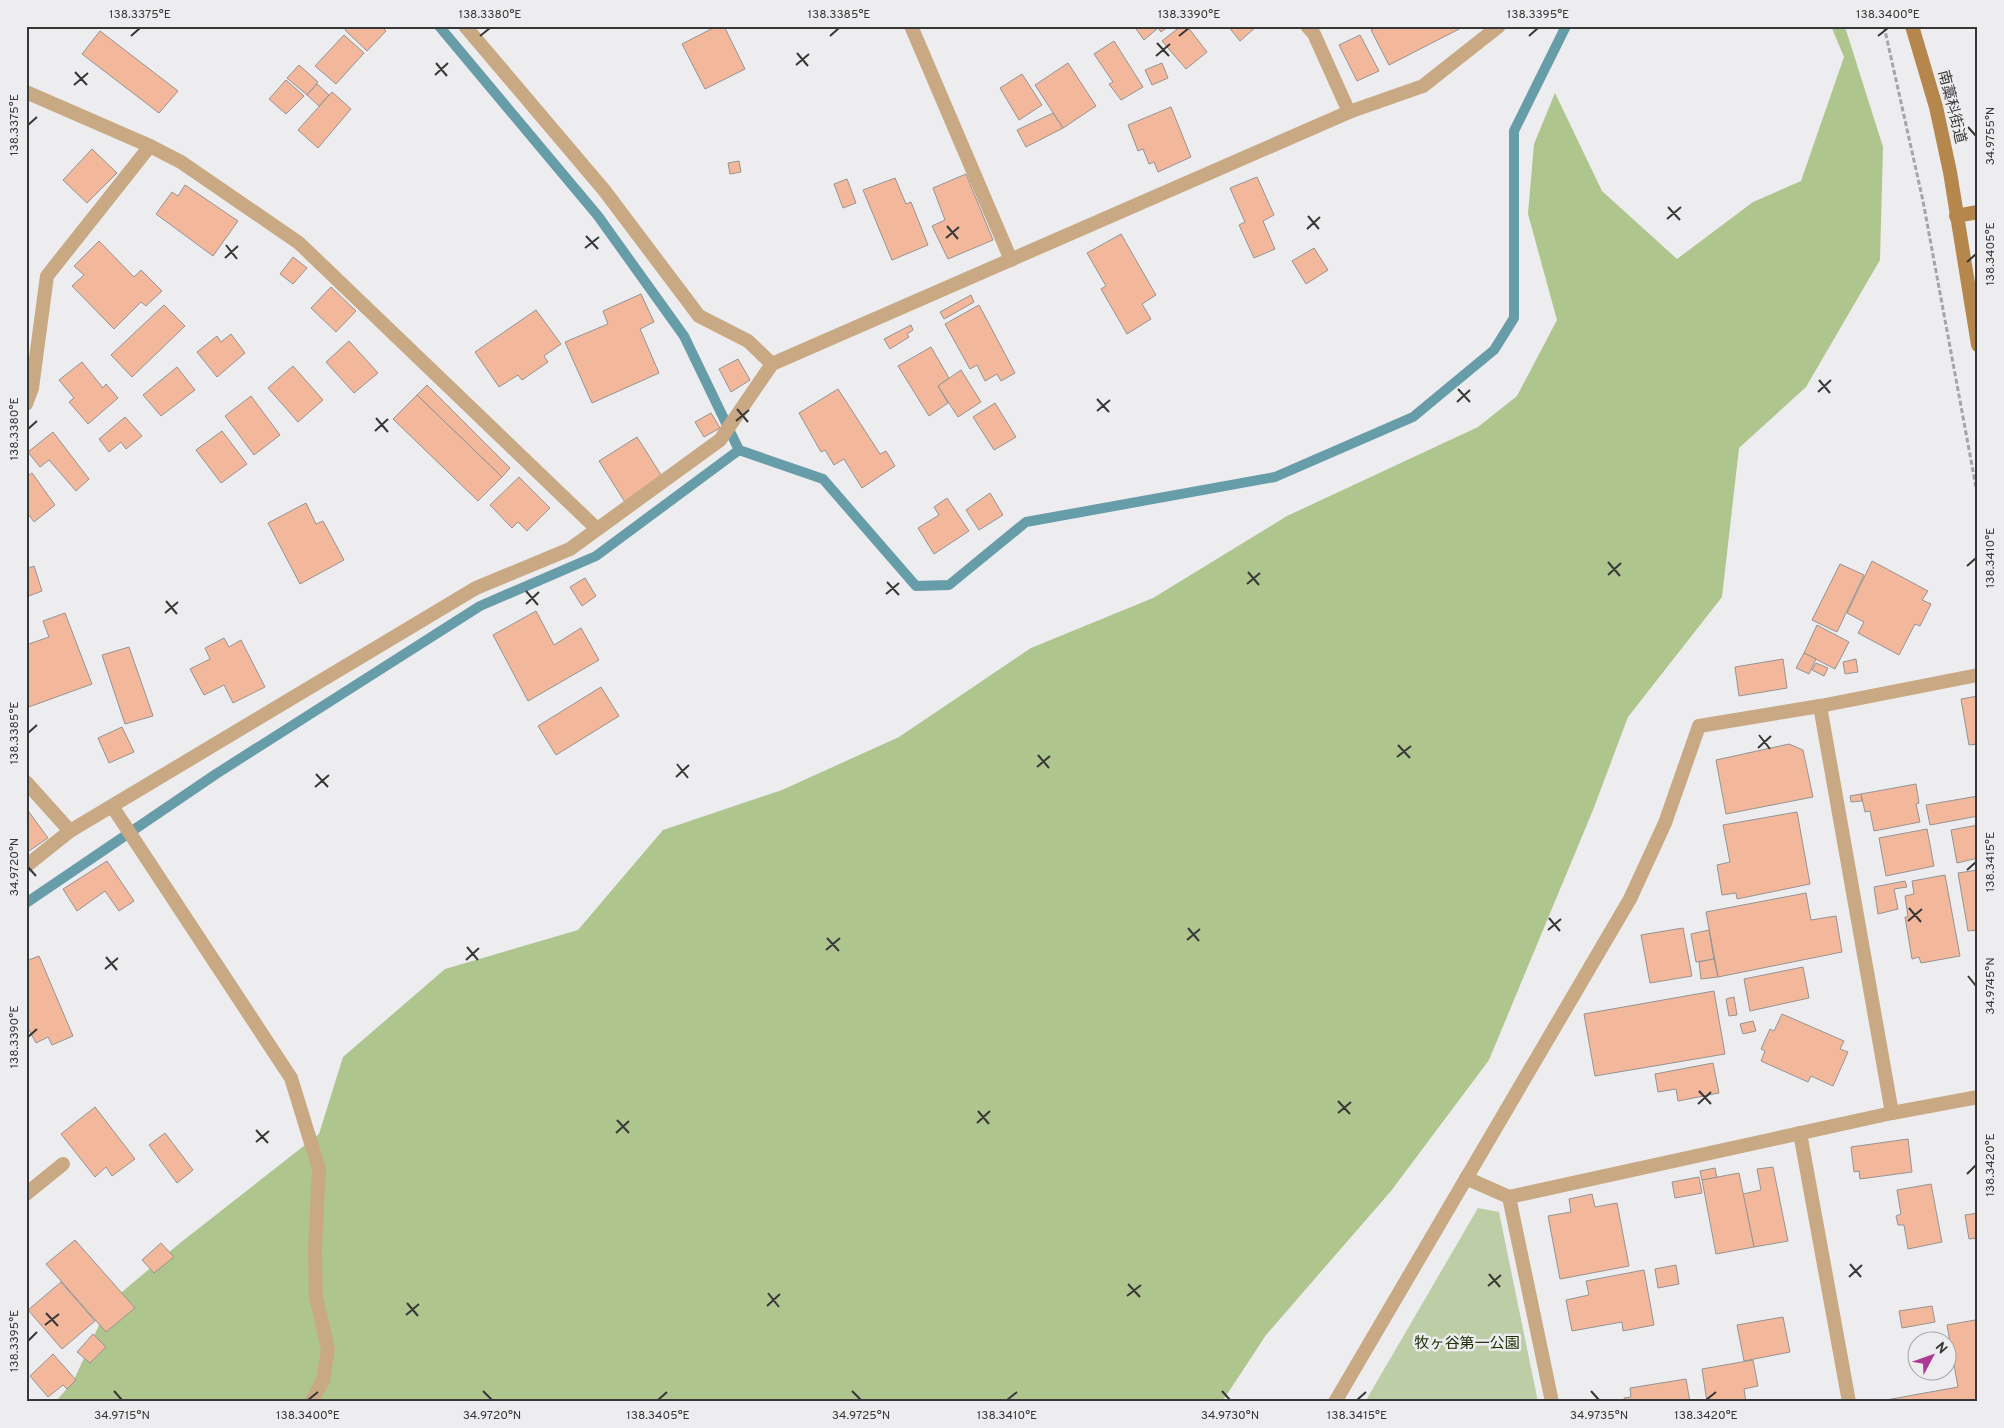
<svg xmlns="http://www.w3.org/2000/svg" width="2004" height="1428" viewBox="0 0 2004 1428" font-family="Overpass,'Noto Sans JP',sans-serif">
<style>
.green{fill:#bdcda6}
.forest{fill:#aec58e}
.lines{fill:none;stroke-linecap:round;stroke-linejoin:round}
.stream{stroke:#679ca9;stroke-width:10}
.building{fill:#f3b89b;stroke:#959392}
.path{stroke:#a5a5a7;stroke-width:3;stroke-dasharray:5 2.5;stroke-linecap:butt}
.minor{stroke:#c9a984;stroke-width:14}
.secondary{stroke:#b6874d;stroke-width:14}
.ticks{fill:none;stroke:#373738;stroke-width:2}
.labels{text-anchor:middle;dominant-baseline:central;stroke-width:5;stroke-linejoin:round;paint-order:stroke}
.street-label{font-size:15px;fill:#373738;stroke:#ededef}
.park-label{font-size:15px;fill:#212f06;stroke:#ededef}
.neatline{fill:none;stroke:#373738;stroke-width:2}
.ticks-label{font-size:12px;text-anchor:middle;fill:#373738}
</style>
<rect width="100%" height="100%" fill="#ededef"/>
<polygon class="green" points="1478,1208 1499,1212 1538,1402 1365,1402"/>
<polygon class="forest" points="1831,26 1844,26 1846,30 1883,147 1880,260 1806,387 1739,448 1722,597 1628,717 1593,810 1489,1060 1391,1191 1266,1335 1222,1402 55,1402 73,1382 109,1303 180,1243 319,1134 343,1057 445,969 578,930 663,830 782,790 899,737 1031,648 1153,598 1287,516 1478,427 1517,396 1557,320 1528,214 1534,144 1555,93 1602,191 1677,259 1753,202 1801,181 1844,57"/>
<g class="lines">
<g class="stream">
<polyline points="439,26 598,216 684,336 739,450 823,479 916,586 949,585 1026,522 1275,477 1413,417 1494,350 1514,318 1514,131 1566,26"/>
<polyline points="26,903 216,774 480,606 596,556 739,450"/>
</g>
</g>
<g class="building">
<polygon points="348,26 381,26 386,31 367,51 345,30"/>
<polygon points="717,26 724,26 745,69 705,89 682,44"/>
<polygon points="1134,26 1169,26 1161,32 1158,28 1144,40"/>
<polygon points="1181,26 1187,26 1207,52 1186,69 1162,41"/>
<polygon points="1228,26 1257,26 1240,41"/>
<polygon points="1378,26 1460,26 1461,28 1389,65 1371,30"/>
<polygon points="100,31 178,91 159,113 82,54"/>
<polygon points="344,35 364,53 336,84 315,66"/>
<polygon points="1360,35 1379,71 1357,81 1339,45"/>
<polygon points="1114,41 1143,87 1121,100 1109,84 1113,82 1094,54"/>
<polygon points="1068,63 1096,106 1063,128 1035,85"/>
<polygon points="1162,63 1168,78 1152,85 1145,70"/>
<polygon points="299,65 318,82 307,95 287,78"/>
<polygon points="1022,74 1042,105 1019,120 1000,88"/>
<polygon points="286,80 304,96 286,114 269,99"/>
<polygon points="317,84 329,95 319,106 307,95"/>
<polygon points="332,92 351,109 318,148 298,130"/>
<polygon points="1171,107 1191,157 1158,172 1154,162 1149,164 1143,149 1138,151 1128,125"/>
<polygon points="1053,113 1063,128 1026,147 1017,130"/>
<polygon points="92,149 117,173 87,203 63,180"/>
<polygon points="739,161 741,172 730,174 728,163"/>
<polygon points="966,174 993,240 948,259 932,226 945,220 933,188"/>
<polygon points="1257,177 1274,215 1263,221 1275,249 1254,258 1239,225 1245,222 1230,188"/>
<polygon points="895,178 906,204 911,202 928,245 892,260 863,190"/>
<polygon points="847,179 856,203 843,208 834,184"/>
<polygon points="185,185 238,221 213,256 156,214 172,192 178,196"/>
<polygon points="1121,234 1156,295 1142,304 1151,319 1127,334 1101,289 1106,286 1087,253"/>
<polygon points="99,241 134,277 141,270 162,291 146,306 141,302 114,329 72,286 84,275 74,266"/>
<polygon points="1314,248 1328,270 1306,284 1292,261"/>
<polygon points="293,257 307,268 293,284 280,274"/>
<polygon points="331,287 356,311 336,332 311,308"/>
<polygon points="641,294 654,322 640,329 659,373 592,403 565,342 608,324 603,311"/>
<polygon points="971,295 974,302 944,319 940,312"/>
<polygon points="164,305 185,326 132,377 111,355"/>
<polygon points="979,305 1015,373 1001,381 997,374 985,381 977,365 970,369 945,324"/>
<polygon points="536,310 561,344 544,356 548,362 522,380 518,375 499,387 475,352"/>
<polygon points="911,325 913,330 907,334 909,337 890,349 884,339"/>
<polygon points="231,334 245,353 217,377 197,352 217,336 221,342"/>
<polygon points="349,341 378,373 354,393 326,362"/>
<polygon points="931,347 949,378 938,386 948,403 929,416 898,366"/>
<polygon points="738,359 750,380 731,392 719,369"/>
<polygon points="82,362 103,388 106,384 118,398 88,424 69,402 74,398 59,380"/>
<polygon points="293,366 323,400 298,422 268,388"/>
<polygon points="177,367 195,390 161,416 143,395"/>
<polygon points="961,370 981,402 958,417 938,386"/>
<polygon points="427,385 510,468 502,477 417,395"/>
<polygon points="838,389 880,454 886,451 895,466 862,488 844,459 834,465 825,450 821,452 799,413"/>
<polygon points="417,395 502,477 478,501 393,419"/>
<polygon points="251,396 280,435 254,455 225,416"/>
<polygon points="995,403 1016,437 994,450 973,417"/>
<polygon points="711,413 720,428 704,437 695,422"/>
<polygon points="125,417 142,436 126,449 121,442 109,452 99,439"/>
<polygon points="222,431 247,464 221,483 196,450"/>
<polygon points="53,432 89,479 76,491 49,460 40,467 28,452"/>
<polygon points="637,437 663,478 625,502 599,461"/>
<polygon points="32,473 55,505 34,522 26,511 26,477"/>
<polygon points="519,477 550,508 527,531 518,522 512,528 490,505"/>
<polygon points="990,493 1003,515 979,530 966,510"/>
<polygon points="947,498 969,531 934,554 918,528 939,515 934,507"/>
<polygon points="306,503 316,524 323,521 344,560 300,584 268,523"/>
<polygon points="1872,561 1928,591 1922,600 1931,604 1920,626 1915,624 1899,655 1858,633 1864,622 1847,613"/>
<polygon points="1840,564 1864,575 1837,632 1812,620"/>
<polygon points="34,566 42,591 26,597 26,569"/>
<polygon points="585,578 596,596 582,606 570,587"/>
<polygon points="536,611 554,645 581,628 599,660 528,701 493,635"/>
<polygon points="65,613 92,684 26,708 26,645 49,637 43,621"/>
<polygon points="1817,625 1849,642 1835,669 1804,653"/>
<polygon points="224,638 229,647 241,640 265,687 233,703 224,685 204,695 190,669 210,659 205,648"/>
<polygon points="129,647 153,716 125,724 102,655"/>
<polygon points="1804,653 1816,659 1809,674 1796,668"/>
<polygon points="1783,659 1787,688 1739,696 1735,667"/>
<polygon points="1856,659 1858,672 1845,674 1843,662"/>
<polygon points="1816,663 1828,668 1824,676 1812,670"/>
<polygon points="601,687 619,716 556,755 538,726"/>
<polygon points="1978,696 1978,744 1969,745 1961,699"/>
<polygon points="122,727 134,752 109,763 98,738"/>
<polygon points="1789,744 1803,750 1813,797 1726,814 1716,760"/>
<polygon points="1916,784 1919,803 1916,804 1920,822 1874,831 1870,811 1865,812 1861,794"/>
<polygon points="1861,794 1862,801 1851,802 1850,796"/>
<polygon points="1978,796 1978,816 1930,825 1926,805"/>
<polygon points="26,808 48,838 26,853"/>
<polygon points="1797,812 1810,884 1737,899 1736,893 1722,895 1717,865 1730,862 1723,825"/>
<polygon points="1978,825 1978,858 1957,863 1951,830"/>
<polygon points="1927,829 1934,866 1886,876 1879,838"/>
<polygon points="107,861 134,901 119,911 105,891 77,911 63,889"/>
<polygon points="1978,870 1978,930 1968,931 1958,873"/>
<polygon points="1945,875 1960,956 1921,963 1919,957 1912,959 1905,917 1908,917 1905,896 1914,894 1912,881"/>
<polygon points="1905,881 1907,887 1894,889 1898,909 1878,914 1874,887"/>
<polygon points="1806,893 1811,920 1836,916 1842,952 1718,977 1706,912"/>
<polygon points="1683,928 1692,976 1650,983 1641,935"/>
<polygon points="1709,930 1714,959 1696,962 1691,934"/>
<polygon points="39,956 73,1036 52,1045 48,1037 36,1043 26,1024 26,961"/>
<polygon points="1714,959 1718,977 1701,979 1699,962"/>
<polygon points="1803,967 1809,998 1750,1011 1744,979"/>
<polygon points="1714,991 1725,1054 1595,1076 1584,1014"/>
<polygon points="1734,997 1737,1015 1729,1016 1726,999"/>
<polygon points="1782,1014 1844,1041 1840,1049 1848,1052 1833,1086 1811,1076 1808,1082 1761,1061 1765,1051 1761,1049 1770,1029 1774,1031"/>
<polygon points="1753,1021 1756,1031 1743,1034 1740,1024"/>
<polygon points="1713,1063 1719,1093 1678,1101 1676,1089 1658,1092 1655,1074"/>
<polygon points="95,1107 135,1159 112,1176 106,1167 95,1177 61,1134"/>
<polygon points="165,1133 193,1170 177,1183 149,1145"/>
<polygon points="1908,1139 1912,1172 1860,1179 1859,1171 1854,1172 1851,1147"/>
<polygon points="1773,1167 1788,1241 1754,1247 1743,1194 1761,1190 1757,1169"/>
<polygon points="1715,1168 1717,1178 1702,1180 1700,1171"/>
<polygon points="1739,1173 1754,1247 1716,1254 1702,1180"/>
<polygon points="1699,1177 1702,1193 1675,1198 1672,1182"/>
<polygon points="1931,1184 1942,1242 1908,1249 1904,1225 1898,1225 1896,1216 1901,1214 1897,1190"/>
<polygon points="1592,1194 1595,1207 1617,1203 1629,1266 1560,1279 1548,1216 1571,1212 1569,1199"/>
<polygon points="1978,1213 1978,1238 1969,1239 1965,1215"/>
<polygon points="75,1240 135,1308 106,1332 46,1264"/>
<polygon points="161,1243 174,1257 154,1273 142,1260"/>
<polygon points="1676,1265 1679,1284 1658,1288 1655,1269"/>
<polygon points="1644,1270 1654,1325 1623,1331 1622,1322 1572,1331 1566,1300 1589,1295 1586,1281"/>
<polygon points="61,1282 95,1321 62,1349 28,1310"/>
<polygon points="1932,1306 1935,1322 1902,1328 1899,1311"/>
<polygon points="1783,1317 1790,1352 1744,1361 1737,1325"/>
<polygon points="1975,1320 1978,1336 1978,1402 1875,1402 1958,1387 1947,1325"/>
<polygon points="93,1334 106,1347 90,1363 77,1352"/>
<polygon points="53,1354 76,1380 67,1389 63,1385 48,1397 30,1376"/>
<polygon points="1753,1360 1758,1386 1744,1389 1746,1402 1707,1402 1702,1369"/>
<polygon points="1686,1379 1690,1402 1625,1402 1624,1398 1631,1397 1630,1388"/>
</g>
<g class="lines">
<polyline class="path" points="1884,26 1923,201 1978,498"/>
<g class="minor">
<polyline points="465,26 604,190 699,316 748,341 772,364"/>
<polyline points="911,26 1011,260"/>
<polyline points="1307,26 1314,34 1349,112"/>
<polyline points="26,92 150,146 181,162 299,243 597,529"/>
<polyline points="26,404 32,388 47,276 150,146"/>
<polyline points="1820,706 1892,1113"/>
<polyline points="26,782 70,831"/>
<polyline points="112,806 291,1078 319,1169 315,1249 316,1297 328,1349 323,1381 311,1402"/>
<polyline points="26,866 70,831 476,588 570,549 720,440 772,364 1349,112 1423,86 1499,26"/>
<polyline points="1800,1133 1849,1402"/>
<polyline points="1466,1178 1509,1197 1552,1402"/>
<polyline points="26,1194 63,1164"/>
<polyline points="1509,1197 1892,1113 1978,1097"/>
<polyline points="1335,1402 1630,899 1665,823 1699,726 1820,706 1978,675"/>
</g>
<g class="secondary">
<polyline points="1912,26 1936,107 1950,172 1978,345"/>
<polyline points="1956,216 1978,212"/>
</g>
</g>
<path class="ticks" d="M131,36L140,28M480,36L490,28M830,36L839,28M1179,36L1189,28M1529,36L1538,28M1878,36L1888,28M1157,43L1169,56M797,53L808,66M1156,56L1170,44M436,63L447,76M796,65L809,54M75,72L87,85M435,75L448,63M74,85L88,73M28,125L37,117M1968,127L1976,136M1668,207L1680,220M1308,216L1319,229M1667,219L1681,207M947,226L958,239M1307,229L1320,217M586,236L598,249M946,238L959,227M226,245L237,259M585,248L599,237M225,258L238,246M1967,262L1976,254M1819,380L1830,393M1458,389L1470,402M1818,392L1831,380M1097,399L1109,412M1457,402L1470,390M737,409L748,422M1097,411L1110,400M376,418L388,432M736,421L749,410M28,429L37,421M375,431L388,419M1608,562L1620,576M1967,566L1976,558M1248,572L1259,585M1608,575L1621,563M887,582L899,595M1247,584L1260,573M526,591L538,605M886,594L899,583M166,601L177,614M526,604L539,592M165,613L178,602M28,733L37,725M1759,735L1770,749M1398,745L1410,758M1758,748L1771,736M1038,755L1049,768M1397,757L1411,746M677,764L688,778M1037,767L1050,756M316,774L328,787M676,777L689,765M315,787L329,775M28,867L36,876M1967,870L1976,862M1909,908L1921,922M1549,918L1560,931M1908,921L1922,909M1188,928L1199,941M1548,930L1561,919M827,938L839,951M1187,940L1200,929M467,947L478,960M826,950L840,938M106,957L117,970M466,960L479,948M105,969L118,958M1968,976L1976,986M28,1037L37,1029M1699,1091L1711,1104M1338,1101L1350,1114M1698,1104L1711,1092M978,1111L989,1124M1338,1113L1351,1102M617,1120L629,1133M977,1123L990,1111M256,1130L268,1143M616,1133L629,1121M256,1142L269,1131M1967,1174L1976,1165M1850,1264L1861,1277M1489,1274L1500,1287M1849,1277L1862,1265M1128,1284L1140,1297M1488,1286L1501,1275M768,1293L779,1307M1127,1296L1141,1285M407,1303L418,1316M767,1306L780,1294M46,1313L58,1326M406,1315L419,1304M45,1325L59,1314M28,1341L37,1332M114,1391L122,1400M483,1391L492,1400M852,1391L861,1400M1222,1391L1230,1400M1591,1391L1599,1400M308,1400L318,1392M658,1400L667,1392M1007,1400L1017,1392M1357,1400L1366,1392M1706,1400L1716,1392"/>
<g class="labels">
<g class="street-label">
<text transform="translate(1951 107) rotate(76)">南藁科街道</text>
</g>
<g class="park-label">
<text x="1467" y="1344">牧ヶ谷第一公園</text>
</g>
</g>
<rect width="2004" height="1428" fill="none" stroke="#ededef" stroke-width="55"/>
<g transform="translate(1932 1356) rotate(49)"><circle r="24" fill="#ededef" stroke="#a4a4a6"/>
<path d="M0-4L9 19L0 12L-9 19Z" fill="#ad3993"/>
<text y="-8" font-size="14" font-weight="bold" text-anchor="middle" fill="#373738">N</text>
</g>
<rect x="28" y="28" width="1948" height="1372" class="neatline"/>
<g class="ticks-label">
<text x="140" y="18">138.3375°E</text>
<text x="490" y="18">138.3380°E</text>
<text x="839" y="18">138.3385°E</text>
<text x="1189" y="18">138.3390°E</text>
<text x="1538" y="18">138.3395°E</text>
<text x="1888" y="18">138.3400°E</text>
<text transform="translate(14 125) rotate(-90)" y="4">138.3375°E</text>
<text transform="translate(1990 136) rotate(-90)" y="4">34.9755°N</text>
<text transform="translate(1990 254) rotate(-90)" y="4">138.3405°E</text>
<text transform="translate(14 429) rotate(-90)" y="4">138.3380°E</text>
<text transform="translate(1990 558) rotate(-90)" y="4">138.3410°E</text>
<text transform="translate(14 733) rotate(-90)" y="4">138.3385°E</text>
<text transform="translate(1990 862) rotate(-90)" y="4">138.3415°E</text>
<text transform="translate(14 867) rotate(-90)" y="4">34.9720°N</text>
<text transform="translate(1990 986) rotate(-90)" y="4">34.9745°N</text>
<text transform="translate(14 1037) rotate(-90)" y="4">138.3390°E</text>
<text transform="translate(1990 1165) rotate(-90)" y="4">138.3420°E</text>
<text transform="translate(14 1341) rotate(-90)" y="4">138.3395°E</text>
<text x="122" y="1419">34.9715°N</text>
<text x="308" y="1419">138.3400°E</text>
<text x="492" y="1419">34.9720°N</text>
<text x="658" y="1419">138.3405°E</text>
<text x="861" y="1419">34.9725°N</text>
<text x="1007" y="1419">138.3410°E</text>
<text x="1230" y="1419">34.9730°N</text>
<text x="1357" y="1419">138.3415°E</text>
<text x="1599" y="1419">34.9735°N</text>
<text x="1706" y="1419">138.3420°E</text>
</g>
</svg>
